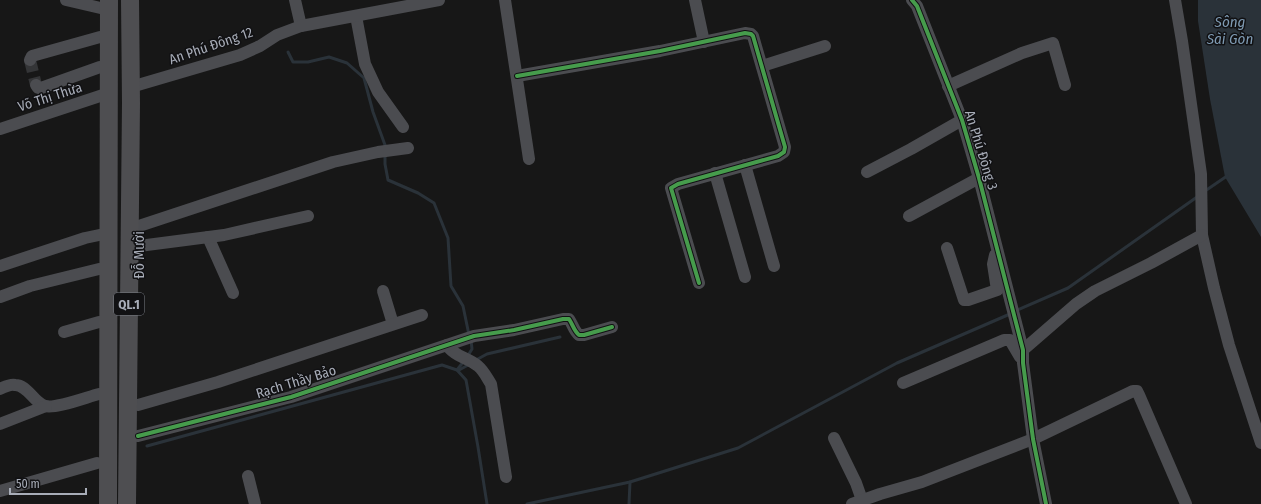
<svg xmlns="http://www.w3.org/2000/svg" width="1261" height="504" viewBox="0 0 1261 504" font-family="'Fira Sans Condensed',sans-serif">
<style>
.water{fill:#2a3239}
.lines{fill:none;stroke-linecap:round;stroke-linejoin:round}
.stream{stroke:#2a3239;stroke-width:3}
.minor-tunnel{stroke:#343537;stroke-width:12;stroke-dasharray:12 6;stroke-linecap:butt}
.minor{stroke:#4b4c50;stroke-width:12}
.highway{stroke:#4e4e51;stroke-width:18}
.cycleway-casing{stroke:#111113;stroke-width:6}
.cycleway{stroke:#469c4c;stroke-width:4}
.labels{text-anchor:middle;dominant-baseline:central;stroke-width:3;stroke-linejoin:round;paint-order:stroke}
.shield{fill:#111113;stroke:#7b7e86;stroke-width:1}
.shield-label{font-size:13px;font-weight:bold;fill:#a8adb8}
.street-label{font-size:14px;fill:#a8adb8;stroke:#111113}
.water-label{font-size:15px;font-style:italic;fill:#7f9bb3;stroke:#111113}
</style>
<rect width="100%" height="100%" fill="#171717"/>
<polygon class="water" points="1198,0 1261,0 1261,237 1225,177 1210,99 1198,21"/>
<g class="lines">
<g class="stream">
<polyline points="288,52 293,62 308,62 329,57 347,63 364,78 373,112 385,145 385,149"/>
<polyline points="385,154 385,164 388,180 418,193 434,203 448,238 451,286 463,306 469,335"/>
<polyline points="1205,191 1227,176"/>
<polyline points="1015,311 1068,288 1197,197"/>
<polyline points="467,357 472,349 471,340"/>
<polyline points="476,360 487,354 560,337"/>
<polyline points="457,370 464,361"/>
<polyline points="459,370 470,364"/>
<polyline points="147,446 442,365 457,370 466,380 478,447 487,504"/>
<polyline points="527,504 630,482 738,448 897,363 1010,314"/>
<polyline points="629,504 630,482"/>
</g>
<polyline class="minor-tunnel" points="30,60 36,85"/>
<g class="minor">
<polyline points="66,0 109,10"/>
<polyline points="295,0 301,26"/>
<polyline points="505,0 529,159"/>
<polyline points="695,0 704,42"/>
<polyline points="912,0 917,6 962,120 979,178 1023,350 1023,363 1033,439 1046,504"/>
<polyline points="1175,0 1182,41 1201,174 1202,235 1214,288 1229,345 1261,443"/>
<polyline points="356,16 365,64 378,92 403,127"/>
<polyline points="30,60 32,56 100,37"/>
<polyline points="762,66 825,46"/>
<polyline points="517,76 660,51 745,33 751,34 753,36 785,147 784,152 778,156 678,184 671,188 699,283"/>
<polyline points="36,85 38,88 41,88 100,67"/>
<polyline points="948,86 1022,53 1053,43 1065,85"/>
<polyline points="131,87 240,55 260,46 277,35 301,26 439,0"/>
<polyline points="0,129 109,93"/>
<polyline points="745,165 774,266"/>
<polyline points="867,172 911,149 962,120"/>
<polyline points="715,173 745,277"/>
<polyline points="909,216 979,178"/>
<polyline points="139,226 333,162 378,152 408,148"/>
<polyline points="208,237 233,293"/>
<polyline points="139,246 224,235 308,216"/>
<polyline points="947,248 964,300 968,300 997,290 993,264 995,255"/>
<polyline points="0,266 85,238 104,234"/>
<polyline points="383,291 393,324"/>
<polyline points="0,297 30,286 99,269"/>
<polyline points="64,332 99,322"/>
<path d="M447,345C453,356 469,358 478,366C484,371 487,378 491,384L506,477"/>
<polyline points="1023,350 1076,304 1095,291 1151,263 1202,235"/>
<polyline points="903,383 1004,340 1010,340 1020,357"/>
<path d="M0,389C4,387 10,384 15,385C28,385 33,402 45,406C55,409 87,397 99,394"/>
<polyline points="138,405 218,382 422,315"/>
<polyline points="0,424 46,406"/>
<path d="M138,436L291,397L474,336L514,330L563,319H569C573,325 574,331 579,335H584L612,327"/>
<polyline points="834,438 856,483 862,500"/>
<polyline points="248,476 255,504"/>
<polyline points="0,491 97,463"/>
<polyline points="852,504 880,494 922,482 1033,439 1133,391 1137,391 1139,395 1186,504"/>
</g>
<g class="highway">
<polyline points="108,504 109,0"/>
<polyline points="127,504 131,103 130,0"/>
</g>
<g class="cycleway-casing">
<g id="cycleway">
<polyline points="912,0 917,6 962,120 979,178 1023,350 1023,363 1033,439 1046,504"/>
<polyline points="517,76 660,51 745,33 751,34 753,36 785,147 784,152 778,156 678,184 671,188 699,283"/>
<path d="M138,436L291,397L474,336L514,330L563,319H569C573,325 574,331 579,335H584L612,327"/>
</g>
</g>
<use href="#cycleway" class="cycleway"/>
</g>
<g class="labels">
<rect class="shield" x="114" y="293" width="30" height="22" rx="3"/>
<g class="shield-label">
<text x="129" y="304">QL.1</text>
</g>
<g class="street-label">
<text transform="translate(211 46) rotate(-19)">An Phú Đông 12</text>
<text transform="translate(50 97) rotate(-18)">Võ Thị Thừa</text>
<text transform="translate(981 150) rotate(73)">An Phú Đông 3</text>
<text transform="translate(139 255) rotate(-90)">Đỗ Mười</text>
<text transform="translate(296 382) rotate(-17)">Rạch Thầy Bảo</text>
</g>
<g class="water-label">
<text x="1230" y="22">Sông<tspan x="1230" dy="17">Sài Gòn</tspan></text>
</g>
</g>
<path d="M10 488v6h76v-6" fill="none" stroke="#a8adb8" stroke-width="2"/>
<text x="16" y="488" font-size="12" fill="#a8adb8" stroke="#111113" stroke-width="3" paint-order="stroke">50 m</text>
</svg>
